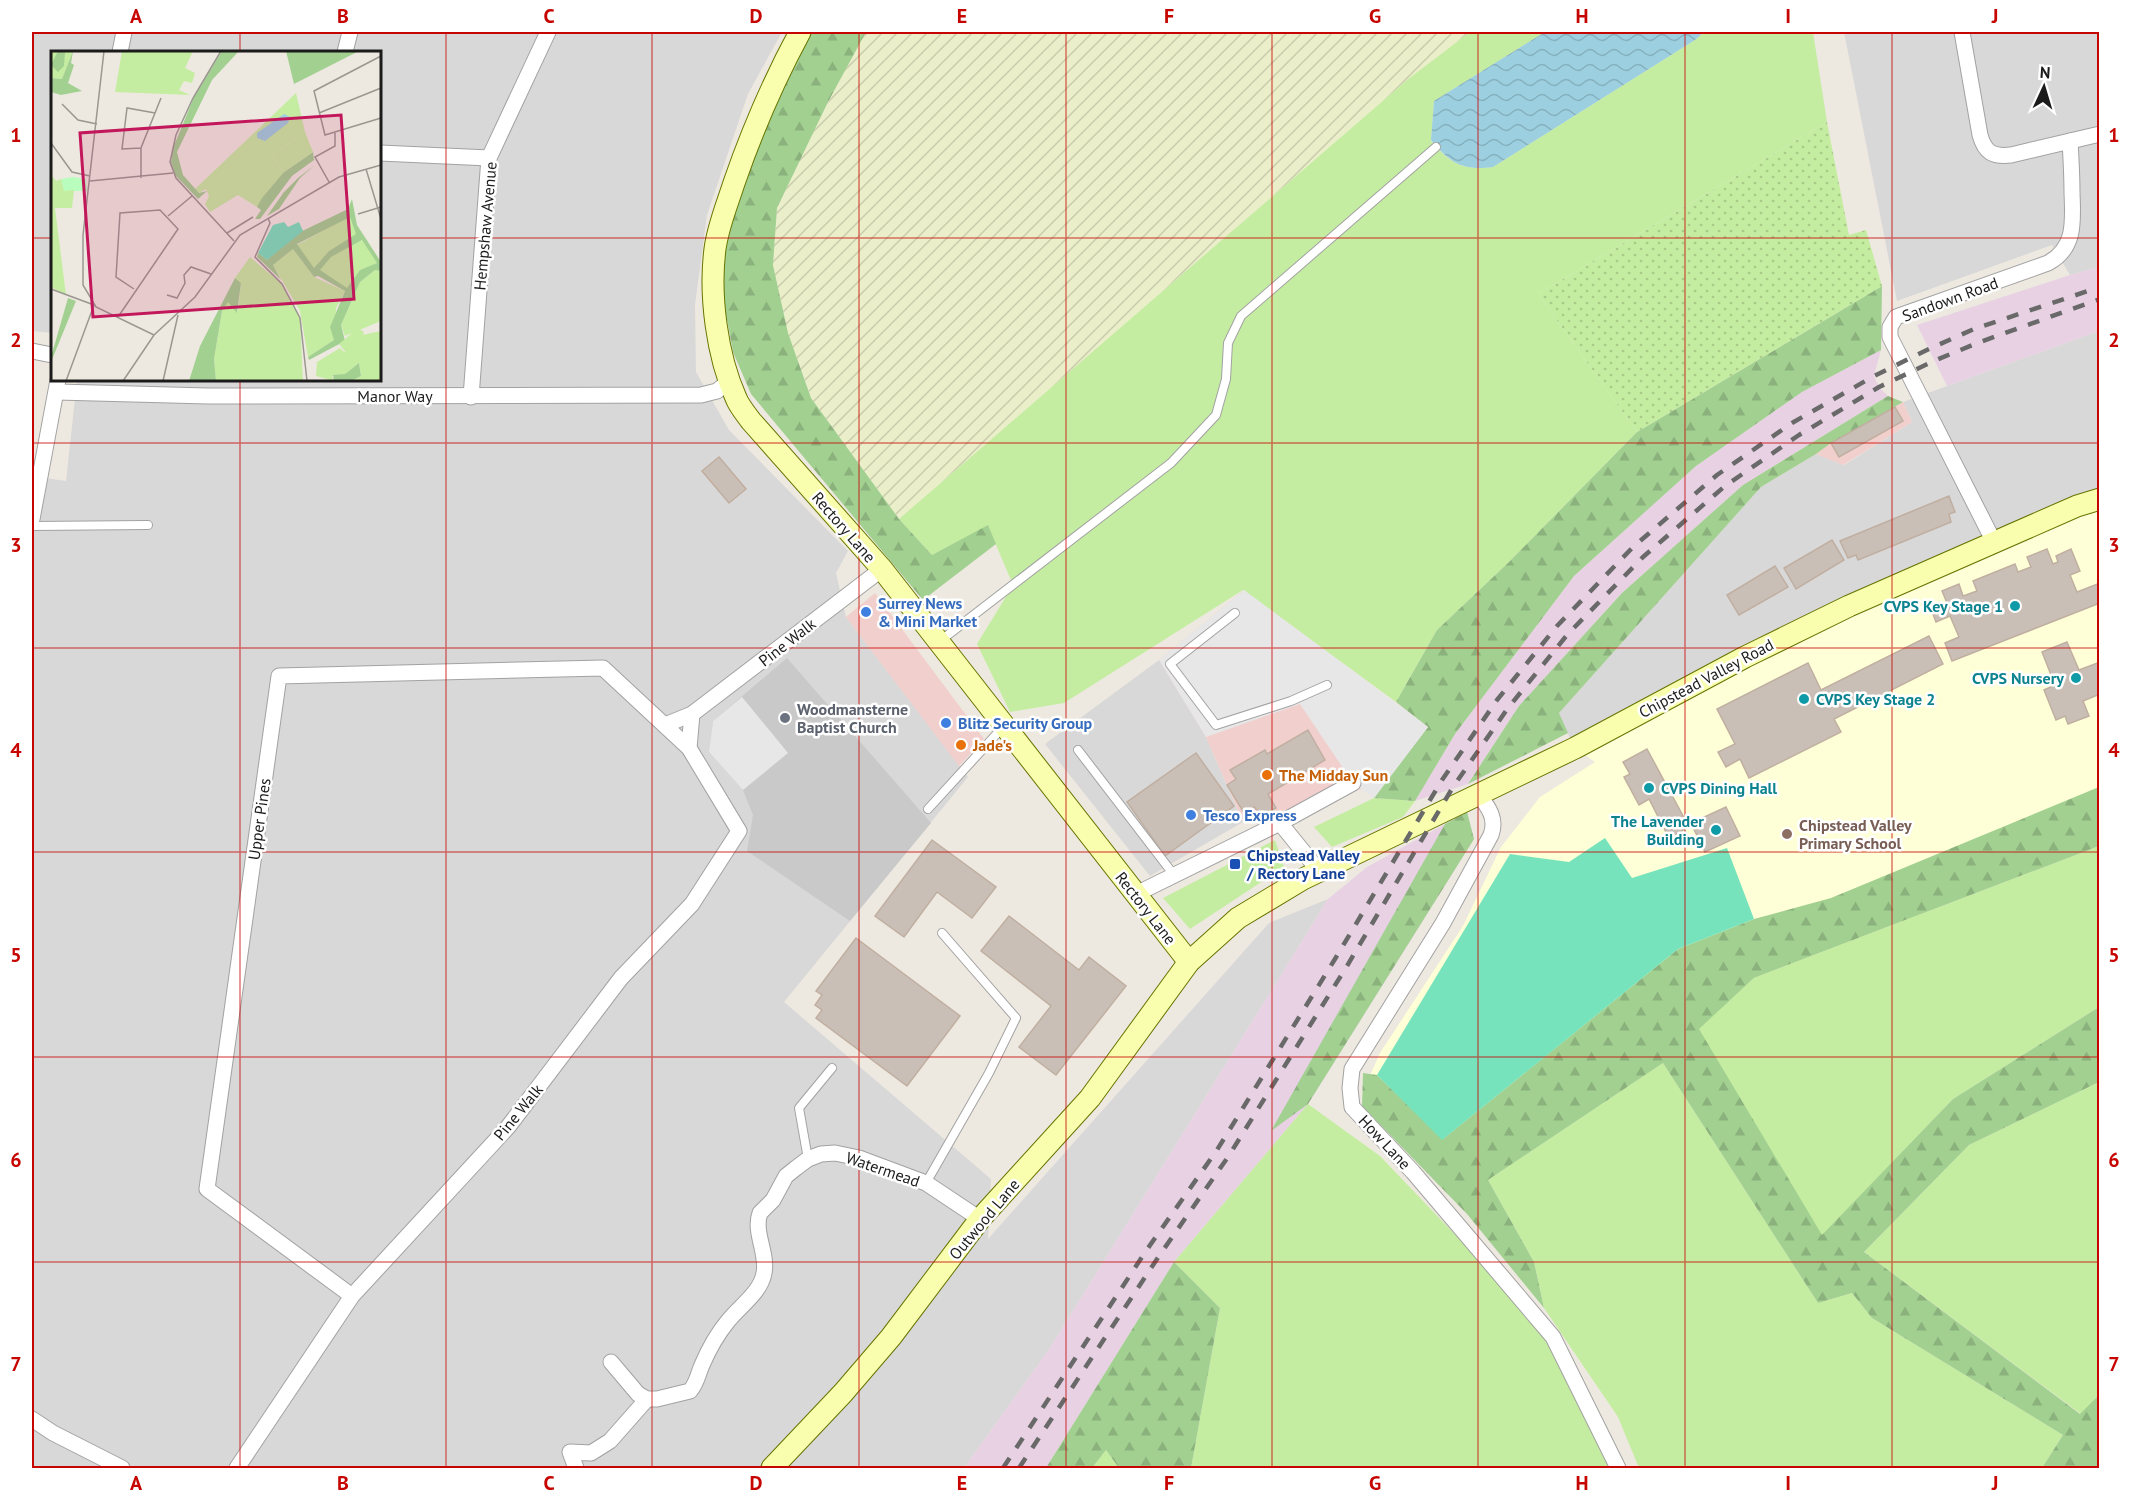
<svg xmlns="http://www.w3.org/2000/svg" width="2131" height="1500" viewBox="0 0 2131 1500" font-family="'PT Sans',sans-serif">
<style>
.residential{fill:#d9d8d8}
.commercial{fill:#f1cfcd}
.education{fill:#feffd7}
.religious{fill:#c9c9c9}
.railway{fill:#e7d1e3}
.farmland{fill:url(#farmland-furrows)}
.grass{fill:#c5eda1}
.forest{fill:url(#forest-firs)}
.garden{fill:url(#garden-dots)}
.pitch{fill:#77e3bc}
.parking{fill:#e7e7e7}
.water{fill:url(#water-waves)}
.building{fill:#cabfb6;stroke:#c0afa1;stroke-width:1.5}
.lines{fill:none;stroke-linecap:round;stroke-linejoin:round}
.service-casing{stroke:#a2a2a2;stroke-width:10}
.minor-casing{stroke:#a2a2a2;stroke-width:17}
.secondary-casing{stroke:#667400;stroke-width:23}
.service{stroke:#fff;stroke-width:8}
.minor{stroke:#fff;stroke-width:15}
.secondary{stroke:#f8feae;stroke-width:21}
.rail{stroke:#696969;stroke-width:4.5;stroke-dasharray:12 12;stroke-linecap:butt}
.grid{fill:none;stroke:#c60400;stroke-width:1.5;stroke-opacity:0.55}
.culture-dot{fill:#0f9aa8;stroke:#fff;stroke-width:2}
.shop-dot{fill:#3f7fe0;stroke:#fff;stroke-width:2}
.worship-dot{fill:#6b7280;stroke:#fff;stroke-width:2}
.food-dot{fill:#e8710a;stroke:#fff;stroke-width:2}
.education-dot{fill:#8d6e63;stroke:#fff;stroke-width:2}
.transit-dot{fill:#1a4fb4;stroke:#fff;stroke-width:2}
.labels{text-anchor:middle;dominant-baseline:central;stroke-width:5;stroke-linejoin:round;paint-order:stroke}
.street-label{font-size:16px;fill:#1b1b1b;stroke:#fff}
.shop-label{font-size:16px;font-weight:bold;fill:#366cbe;stroke:#fff;text-anchor:start}
.culture-label{font-size:16px;font-weight:bold;fill:#0d838f;stroke:#fff;text-anchor:end}
.worship-label{font-size:16px;font-weight:bold;fill:#5b616d;stroke:#fff;text-anchor:start}
.food-label{font-size:16px;font-weight:bold;fill:#c56008;stroke:#fff;text-anchor:start}
.education-label{font-size:16px;font-weight:bold;fill:#785e54;stroke:#fff;text-anchor:start}
.transit-label{font-size:16px;font-weight:bold;fill:#164399;stroke:#fff;text-anchor:start}
.inset-road{fill:none;stroke:#9a9791;stroke-width:1.5}
.view{fill:#c2185b;fill-opacity:0.15;stroke:#c2185b;stroke-width:3}
.inset-edge{fill:none;stroke:#1b1b1b;stroke-width:3}
.neatline{fill:none;stroke:#c60400;stroke-width:2}
.grid-label{font-size:20px;text-anchor:middle;font-weight:bold;fill:#c60400}
</style>
<defs>
<pattern id="farmland-furrows" width="10" height="10" patternUnits="userSpaceOnUse" patternTransform="scale(1.5)"><rect width="10" height="10" fill="#ebefc9"/><path d="M-1 1l2-2M0 10L10 0M9 11l2-2" fill="none" stroke="#c9ccac"/></pattern>
<pattern id="forest-firs" width="22" height="20" patternUnits="userSpaceOnUse" patternTransform="scale(1.5)"><rect width="22" height="20" fill="#a2d091"/><path d="M5 1l3.5 6h-7zM16 11l3.5 6h-7z" fill="#8bb27c"/></pattern>
<pattern id="garden-dots" width="8" height="8" patternUnits="userSpaceOnUse" patternTransform="scale(1.5)"><rect width="8" height="8" fill="#c5eda1"/><path d="M2 2h.1M6 6h.1" fill="none" stroke="#a9cb8a" stroke-width="1.8" stroke-linecap="round"/></pattern>
<pattern id="water-waves" width="16" height="10" patternUnits="userSpaceOnUse" patternTransform="scale(1.5)"><rect width="16" height="10" fill="#9ccfdf"/><path d="M0 5q4-4 8 0t8 0" fill="none" stroke="#86b1bf"/></pattern>
</defs>
<rect width="100%" height="100%" fill="#eee9e0"/>
<g class="residential">
<polygon points="32,32 782,32 748,94 707,215 695,305 696,372 729,430 848,551 836,573 846,617 968,777 784,1002 991,1179 988,1239 1269,923 1328,899 1050,1348 964,1468 32,1468 32,476 66,481 77,380 380,380 380,52 52,52 52,333 32,331"/>
<polygon points="1844,32 2099,32 2099,267 2070,275 2052,245 1897,301"/>
<polygon points="2099,331 2099,499 1575,748 1558,714 1761,487 1816,454 1844,465 1912,422 1903,402"/>
<polygon points="1159,660 1206,737 1243,822 1150,876 1045,744"/>
</g>
<g class="commercial">
<polygon points="1903,402 1912,422 1843,465 1816,454 1831,443"/>
<polygon points="1244,590 1362,789 1243,822 1206,737 1159,660"/>
<polygon points="875,593 984,739 959,766 846,617"/>
</g>
<polygon class="education" points="2099,499 2099,820 1430,1172 1362,1094 1380,1053 1463,926 1501,847 1540,797 1595,762 1575,748 1745,657"/>
<polygon class="religious" points="787,658 931,823 850,921 747,851 753,815 743,790 709,752 713,721"/>
<g class="railway">
<polygon points="2099,267 2099,331 1947,386 1917,325 2070,275"/>
<polygon points="1881,350 1874,376 1879,387 1888,396 1743,485 1622,593 1519,706 1468,784 1415,801 1455,734 1574,576 1696,466 1802,392"/>
<polygon points="1467,812 1474,839 1308,1104 1174,1262 1046,1468 964,1468 1050,1348 1328,899 1367,867"/>
</g>
<polygon class="farmland" points="866,32 1470,32 1407,80 899,519 811,398 788,333 773,265 777,208 828,102"/>
<g class="grass">
<path d="M1470,32H1545L1434,101L1431,141C1450,163 1462,171 1493,167L1695,40L1704,32H1813L1827,122L1538,294L1637,432L1509,562L1437,630L1396,702L1243,590L1064,703L1010,712L977,644L1013,585L988,526L932,555L899,519L1407,80Z"/>
<polygon points="1374,798 1415,801 1403,817 1332,847 1314,827"/>
<polygon points="1275,840 1284,867 1190,929 1163,898"/>
<polygon points="2099,846 2099,1007 1953,1099 1822,1236 1698,1029 1754,978"/>
<polygon points="1663,1063 1818,1303 1852,1293 1872,1318 2063,1435 2042,1468 1639,1468 1618,1417 1544,1308 1534,1262 1488,1180"/>
<polygon points="2099,1082 2099,1395 2081,1414 1864,1252 1969,1145"/>
<polygon points="1308,1104 1380,1156 1553,1337 1618,1468 1191,1468 1220,1308 1174,1262"/>
<polygon points="1106,1450 1119,1468 1092,1468"/>
</g>
<g class="forest">
<polygon points="809,32 866,32 828,102 777,208 773,265 788,333 811,398 899,519 932,555 988,525 996,544 923,600 751,394 733,352 723,298 725,247 747,172 785,78"/>
<polygon points="1882,286 1881,350 1802,392 1696,466 1574,576 1455,734 1415,801 1374,798 1428,727 1396,702 1437,630 1509,562 1637,432"/>
<polygon points="1888,396 1903,402 1831,443 1816,454 1761,487 1559,713 1568,733 1468,784 1519,706 1622,593 1743,485"/>
<polygon points="2099,787 2099,846 1754,978 1699,1029 1822,1235 1953,1099 2099,1007 2099,1082 1969,1145 1864,1252 2080,1414 2099,1395 2099,1468 2042,1468 2063,1435 1872,1318 1852,1293 1818,1303 1663,1063 1488,1180 1534,1262 1544,1308 1467,1214 1362,1106 1363,1073 1377,1075 1443,1139 1678,949 1754,919 1831,898"/>
<polygon points="1467,812 1474,839 1308,1104 1271,1131 1445,824"/>
<polygon points="1174,1262 1220,1308 1191,1468 1119,1468 1106,1450 1092,1468 1046,1468"/>
</g>
<polygon class="garden" points="1827,122 1849,235 1866,230 1882,286 1637,432 1538,294"/>
<polygon class="pitch" points="1605,838 1632,878 1727,848 1754,919 1678,949 1442,1140 1377,1075 1510,854 1569,862"/>
<g class="parking">
<polygon points="1244,590 1428,727 1374,798 1353,783 1300,704 1206,737 1159,660"/>
<polygon points="742,697 788,753 743,790 709,752 713,721"/>
</g>
<path class="water" d="M1545,32H1704L1695,40L1493,167C1462,171 1450,163 1431,140L1434,101Z"/>
<g class="building">
<polygon points="1895,407 1903,421 1839,457 1831,443"/>
<polygon points="719,457 746,489 729,503 702,471"/>
<polygon points="1949,496 1955,512 1949,514 1951,522 1858,560 1856,555 1848,558 1840,541"/>
<polygon points="1832,540 1844,560 1796,589 1784,568"/>
<polygon points="2047,549 2053,564 2058,562 2056,556 2071,549 2080,571 2070,575 2077,592 2100,583 2100,603 1952,661 1945,643 1959,637 1950,616 1936,622 1931,609 1947,603 1942,591 1959,584 1963,596 1977,591 1973,581 2015,564 2018,572 2031,567 2027,557"/>
<polygon points="1775,566 1788,587 1739,615 1727,595"/>
<polygon points="1929,636 1943,664 1834,719 1841,732 1749,778 1740,759 1726,767 1718,752 1735,744 1717,709 1808,663 1821,690"/>
<polygon points="2067,642 2079,670 2100,662 2100,694 2083,701 2089,716 2068,724 2065,716 2056,720 2044,690 2055,685 2042,652"/>
<polygon points="1308,730 1325,760 1268,794 1276,808 1263,816 1254,807 1244,813 1227,785 1236,779 1230,770 1265,750 1267,754"/>
<polygon points="1647,749 1689,827 1669,838 1649,799 1639,805 1624,777 1630,774 1623,762"/>
<polygon points="1196,753 1234,806 1165,856 1127,802"/>
<polygon points="1726,807 1740,836 1705,852 1691,823"/>
<polygon points="932,840 996,887 972,918 937,892 904,937 875,916"/>
<polygon points="1009,916 1079,970 1089,957 1126,986 1056,1075 1019,1047 1051,1006 981,951"/>
<polygon points="856,938 960,1016 907,1086 816,1018 822,1010 815,1005 822,995 816,991"/>
</g>
<g class="lines">
<g class="service-casing">
<g id="service">
<polyline points="32,526 148,525"/>
<polyline points="1235,613 1170,664 1216,725 1291,701 1327,685"/>
<polyline points="940,641 1171,463 1216,415 1226,379 1228,343 1241,316 1436,147"/>
<polyline points="1078,750 1174,875"/>
<polyline points="928,809 1003,727"/>
<polyline points="808,1159 799,1108 832,1068"/>
<polyline points="926,1183 989,1073 1016,1018 942,933"/>
</g>
</g>
<g class="minor-casing">
<g id="minor">
<path d="M1962,32L1980,135C1985,153 1993,157 2011,155L2100,134"/>
<polyline points="120,52 124,32"/>
<polyline points="345,52 350,32"/>
<polyline points="380,153 489,158"/>
<polyline points="32,351 52,355"/>
<polyline points="57,392 208,396 701,395 717,391 729,381"/>
<polyline points="471,397 489,158 548,32"/>
<polyline points="32,519 58,380"/>
<path d="M1994,542L1890,337V327L1896,317L2048,263C2076,248 2073,221 2072,193C2072,176 2071,158 2070,141"/>
<polyline points="665,725 692,714 882,569"/>
<polyline points="689,748 692,714"/>
<path d="M1479,795C1489,808 1497,819 1491,835L1443,923L1352,1069L1350,1088L1352,1107L1413,1172L1553,1337L1618,1468"/>
<polyline points="1280,823 1319,871"/>
<polyline points="1136,894 1280,823 1353,783"/>
<path d="M611,1362L638,1394L647,1399H657L690,1391C697,1383 698,1374 702,1365C708,1351 718,1333 728,1321C740,1306 761,1292 764,1273C768,1253 753,1232 760,1213L773,1200L786,1176L796,1168L808,1159L821,1154L835,1153L859,1158L926,1183L980,1219"/>
<polyline points="32,1419 53,1433 122,1468"/>
<polyline points="237,1468 352,1296 508,1127 621,978 692,904 739,831 689,748 603,668 279,676 207,1189 352,1296"/>
<polyline points="576,1468 570,1452 591,1453 610,1441 647,1399"/>
</g>
</g>
<g class="secondary-casing">
<g id="secondary">
<path d="M800,32C774,80 752,131 734,183C727,205 718,226 715,249C709,295 717,356 736,398C739,406 746,414 751,421L882,569L1189,962"/>
<polyline points="772,1468 843,1393 891,1337 980,1219 1090,1098 1189,962 1238,918 1303,879 1575,748 1745,657 1849,606 2077,506 2100,499"/>
</g>
</g>
<use href="#service" class="service"/>
<use href="#minor" class="minor"/>
<use href="#secondary" class="secondary"/>
<g class="rail">
<polyline points="1003,1468 1148,1248 1217,1150 1335,959 1442,780 1497,700 1557,626 1633,547 1717,475 1792,423 1874,376 1929,349 1974,329 2100,287"/>
<polyline points="1019,1468 1159,1256 1228,1157 1347,966 1453,787 1508,708 1567,635 1643,557 1725,486 1799,435 1879,387 1936,360 1980,342 2100,299"/>
</g>
</g>
<path class="grid" d="M240,32V52M446,32V1468M652,32V1468M859,32V1468M1066,32V1468M1272,32V1468M1478,32V1468M1685,32V1468M1892,32V1468M32,238H52M380,238H2100M240,380V1468M32,443H2100M32,648H2100M32,852H2100M32,1057H2100M32,1262H2100"/>
<g class="culture-dot">
<circle cx="2015" cy="606" r="6"/>
<circle cx="2076" cy="678" r="6"/>
<circle cx="1804" cy="699" r="6"/>
<circle cx="1649" cy="788" r="6"/>
<circle cx="1716" cy="830" r="6"/>
</g>
<g class="shop-dot">
<circle cx="866" cy="612" r="6"/>
<circle cx="946" cy="723" r="6"/>
<circle cx="1191" cy="815" r="6"/>
</g>
<circle class="worship-dot" cx="785" cy="718" r="6"/>
<g class="food-dot">
<circle cx="961" cy="745" r="6"/>
<circle cx="1267" cy="775" r="6"/>
</g>
<circle class="education-dot" cx="1787" cy="834" r="6"/>
<rect class="transit-dot" x="1229" y="858" width="12" height="12" rx="3"/>
<g class="labels">
<g class="street-label">
<text transform="translate(485 226) rotate(-85)">Hempshaw Avenue</text>
<text transform="translate(1950 299) rotate(-20)">Sandown Road</text>
<text x="395" y="396">Manor Way</text>
<text transform="translate(844 527) rotate(49)">Rectory Lane</text>
<text transform="translate(787 642) rotate(-38)">Pine Walk</text>
<text transform="translate(1706 678) rotate(-28)">Chipstead Valley Road</text>
<text transform="translate(259 819) rotate(-82)">Upper Pines</text>
<text transform="translate(1146 908) rotate(52)">Rectory Lane</text>
<text transform="translate(518 1112) rotate(-51)">Pine Walk</text>
<text transform="translate(1385 1142) rotate(47)">How Lane</text>
<text transform="translate(883 1169) rotate(19)">Watermead</text>
<text transform="translate(984 1219) rotate(-50)">Outwood Lane</text>
</g>
<g class="shop-label">
<text x="878" y="603">Surrey News<tspan x="878" dy="18">&amp; Mini Market</tspan></text>
<text x="958" y="723">Blitz Security Group</text>
<text x="1203" y="815">Tesco Express</text>
</g>
<g class="culture-label">
<text x="2003" y="606">CVPS Key Stage 1</text>
<text x="2064" y="678">CVPS Nursery</text>
<text x="1816" y="699" text-anchor="start">CVPS Key Stage 2</text>
<text x="1661" y="788" text-anchor="start">CVPS Dining Hall</text>
<text x="1704" y="821">The Lavender<tspan x="1704" dy="18">Building</tspan></text>
</g>
<g class="worship-label">
<text x="797" y="709">Woodmansterne<tspan x="797" dy="18">Baptist Church</tspan></text>
</g>
<g class="food-label">
<text x="973" y="745">Jade's</text>
<text x="1279" y="775">The Midday Sun</text>
</g>
<g class="education-label">
<text x="1799" y="825">Chipstead Valley<tspan x="1799" dy="18">Primary School</tspan></text>
</g>
<g class="transit-label">
<text x="1247" y="855">Chipstead Valley<tspan x="1247" dy="18">/ Rectory Lane</tspan></text>
</g>
</g>
<g transform="translate(51 51)">
<rect width="330" height="330" fill="#eee9e0"/>
<path d="M0,0H22L11,28L0,27ZM71,0H142L134,17L144,22L141,32L133,30L128,39L139,44L64,41ZM245,42L254,81L220,105L233,121L206,156L187,144L159,161L154,153L158,145L155,138L148,142L144,138ZM0,124L7,132L4,157L15,244L0,236ZM299,165L306,183L278,200L263,218L246,194ZM311,189L327,212L309,219L296,238L268,219L280,205ZM242,198L263,226L294,240L285,257L283,289L257,306L249,260L222,214ZM199,206L231,233L249,267L252,330H165L163,308L171,260L177,250L187,261L190,232L184,227ZM324,219L330,220V270L294,285L290,274L309,231ZM330,280V330H300L310,325L308,312L294,323L281,325L283,330L265,325L266,311L289,297L293,301L306,300L311,284Z" fill="#c5eda1"/>
<path d="M7,0L14,1L13,15L7,21L0,14ZM22,0L20,12L23,14L17,32L31,40L10,44L0,41V27L11,28ZM171,0H188L161,29L126,101L132,124L148,142L156,140L147,148L124,124L120,112L122,97L143,46ZM235,0H308L243,33ZM262,101L263,109L241,125L209,168H204L210,159L206,156L211,147L233,121ZM264,114L249,127L228,158L216,165L233,141L247,127ZM301,148L306,174L330,211V220L324,219L309,231L290,274L294,290L258,309L257,306L283,289L279,276L294,240L267,225L263,226L242,198L222,214L230,229L206,206L207,202L216,209L243,184L297,158ZM299,166L305,183L278,200L263,217L246,193ZM311,189L326,212L309,219L296,237L269,219L280,206ZM184,227L190,232L186,262L177,251L171,260L163,308L165,330H138L149,295ZM17,247L25,250L0,311V306ZM308,312L310,325L300,330H283L282,324L294,323Z" fill="#a2d091" fill-rule="evenodd"/>
<path d="M22,126L35,128L36,140H13L10,128Z" fill="#b8fdbe"/>
<path d="M254,81L262,101L233,121L220,105ZM10,128L13,140L23,139L21,157H4L2,138L5,130ZM307,277L313,281L306,301L296,303L288,293Z" fill="#c5eda1"/>
<path d="M233,171L237,176L248,171L252,180L216,209L207,202L222,174Z" fill="#77e3bc"/>
<path d="M233,63L239,66L237,72L214,90L206,87V82Z" fill="#9ccfdf"/>
<path class="inset-road" d="M53,0L32,184V234L45,256L103,284M170,0L142,47L125,84L119,111L125,127L183,190M330,5L263,40L274,84L330,67M11,53L27,69L46,73M268,62L330,37M0,92L21,121L39,125M90,97L71,98L76,57L104,62M315,118L330,168M90,127V97L110,47M39,130L122,122M278,131L264,106L284,95V82M307,163L330,156M117,165L141,145M217,167L219,172L204,206L231,233L249,267L256,330M176,182L202,166M0,238L43,254L15,330M116,244L126,247L134,232L133,224L140,216L160,223M67,266L127,178L109,159L69,162L65,226L83,238M72,330L103,284L144,246L189,184L288,126L330,114M112,330L127,264"/>
<path class="view" d="M290,64L303,248L42,266L29,82Z"/>
<rect width="330" height="330" class="inset-edge"/>
</g>
<rect width="2131" height="1500" fill="none" stroke="#ffffff" stroke-width="66"/>
<g transform="translate(2044 87) rotate(4)" stroke="#ffffff" stroke-width="4.5" paint-order="stroke">
<path d="M0-4.5L10 22L0 15L-10 22Z" fill="#1b1b1b"/>
<text y="-9" font-size="16" font-weight="bold" text-anchor="middle" fill="#1b1b1b">N</text>
</g>
<rect x="33" y="33" width="2065" height="1434" class="neatline"/>
<g class="grid-label">
<text x="136" y="23">A</text>
<text x="343" y="23">B</text>
<text x="549" y="23">C</text>
<text x="756" y="23">D</text>
<text x="962" y="23">E</text>
<text x="1169" y="23">F</text>
<text x="1375" y="23">G</text>
<text x="1582" y="23">H</text>
<text x="1788" y="23">I</text>
<text x="1995" y="23">J</text>
<text x="16" y="142">1</text>
<text x="2114" y="142">1</text>
<text x="16" y="347">2</text>
<text x="2114" y="347">2</text>
<text x="16" y="552">3</text>
<text x="2114" y="552">3</text>
<text x="16" y="757">4</text>
<text x="2114" y="757">4</text>
<text x="16" y="962">5</text>
<text x="2114" y="962">5</text>
<text x="16" y="1167">6</text>
<text x="2114" y="1167">6</text>
<text x="16" y="1371">7</text>
<text x="2114" y="1371">7</text>
<text x="136" y="1490">A</text>
<text x="343" y="1490">B</text>
<text x="549" y="1490">C</text>
<text x="756" y="1490">D</text>
<text x="962" y="1490">E</text>
<text x="1169" y="1490">F</text>
<text x="1375" y="1490">G</text>
<text x="1582" y="1490">H</text>
<text x="1788" y="1490">I</text>
<text x="1995" y="1490">J</text>
</g>
</svg>
